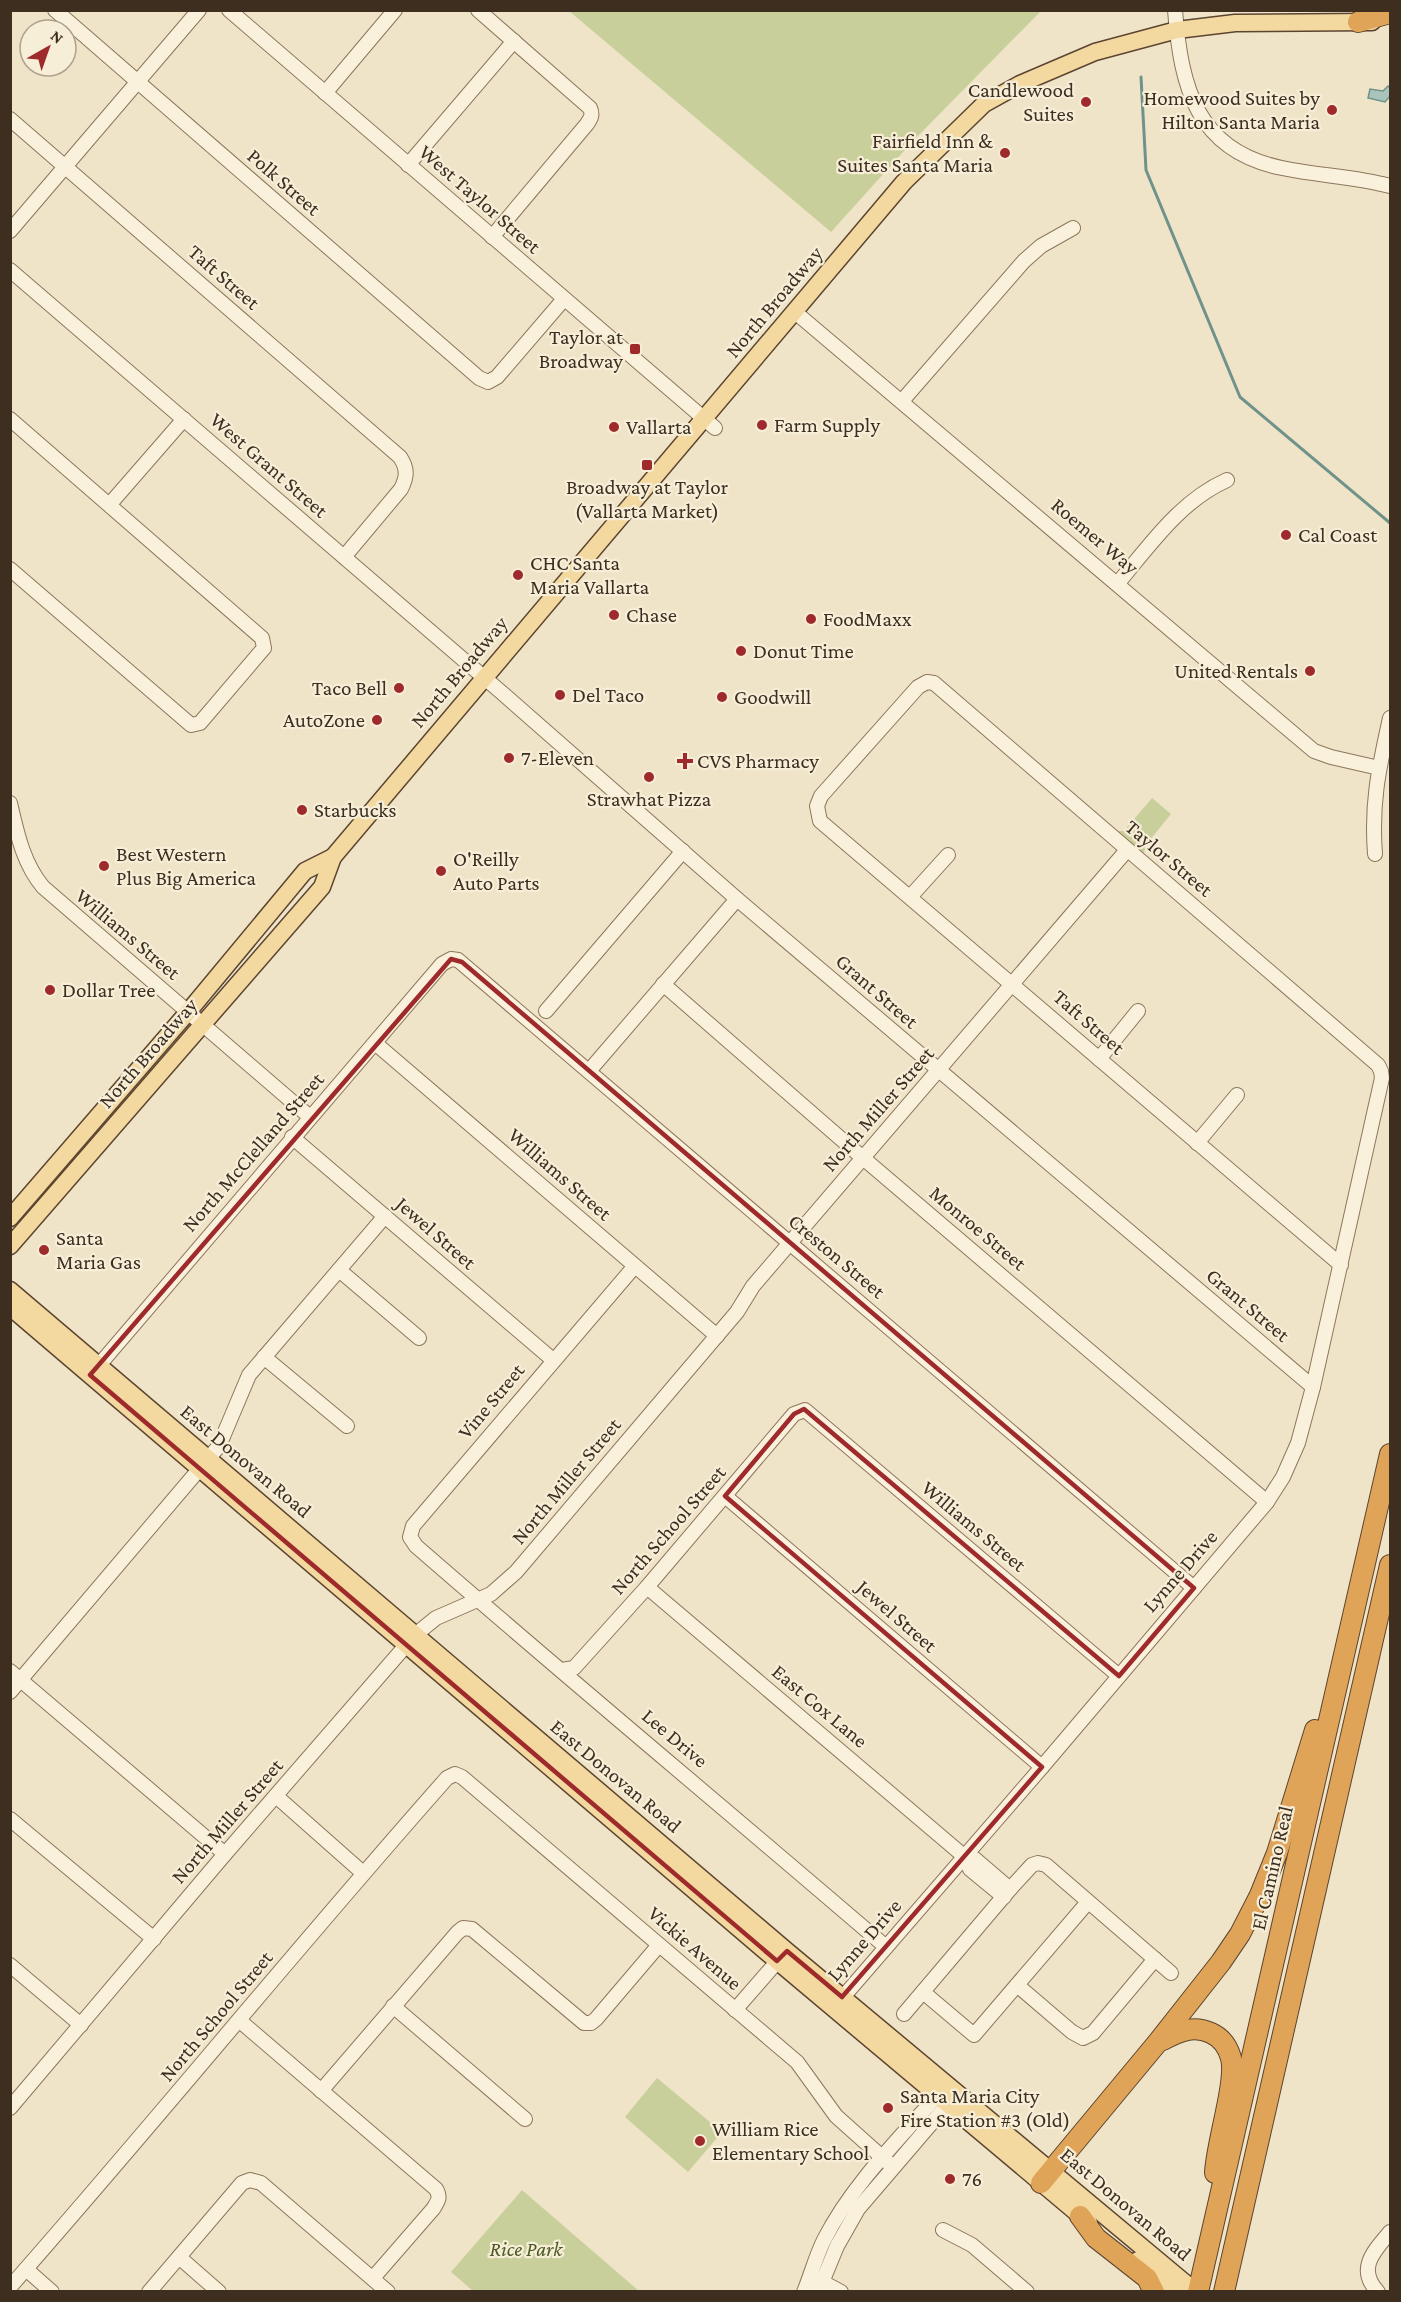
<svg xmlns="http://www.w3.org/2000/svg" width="1401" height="2302" viewBox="0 0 1401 2302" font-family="'Crimson Pro',serif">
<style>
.green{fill:#c9cf9b}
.water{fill:#a9c4bc;stroke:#6f938a;stroke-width:1.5}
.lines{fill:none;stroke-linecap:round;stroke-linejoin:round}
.stream{stroke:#6f938a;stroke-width:3}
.minor-casing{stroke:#8d765c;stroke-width:16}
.major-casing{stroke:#5b4430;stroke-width:19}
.highway-casing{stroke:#5b4430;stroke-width:22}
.minor{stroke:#faf1dc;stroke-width:14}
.major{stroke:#f3d9a0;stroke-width:16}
.highway{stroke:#e0a458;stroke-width:20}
.marked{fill:none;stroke:#9e2a2b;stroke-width:4.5;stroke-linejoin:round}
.poi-dot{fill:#9e2a2b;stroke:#f7eed8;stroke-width:2}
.labels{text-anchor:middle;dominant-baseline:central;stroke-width:4.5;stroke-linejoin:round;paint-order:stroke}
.poi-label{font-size:21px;fill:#3d2e20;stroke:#f7eed8;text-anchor:start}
.street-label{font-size:21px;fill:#3d2e20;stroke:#f7eed8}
.park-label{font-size:21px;font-style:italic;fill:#4d5a26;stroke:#f7eed8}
</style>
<rect width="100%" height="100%" fill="#f0e4c8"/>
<g class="green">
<polygon points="569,11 1041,10 1041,11 913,141 831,232"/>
<polygon points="1152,798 1171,814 1149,841 1143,854 1117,831 1124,831"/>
<polygon points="657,2078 722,2132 688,2172 625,2117"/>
<polygon points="522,2190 639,2291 473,2291 451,2272"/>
</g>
<polygon class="water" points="1388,86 1390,88 1390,96 1385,102 1368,98 1370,89 1383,91"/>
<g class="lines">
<polyline class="stream" points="1141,77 1146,170 1240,397 1390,523"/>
<g class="minor-casing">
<g id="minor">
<polyline points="55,10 479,378 488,382 497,377 564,299"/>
<polyline points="229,10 715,428"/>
<path d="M478,10L590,108C593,115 591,118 587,124L492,237"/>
<path d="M1175,10C1181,88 1197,151 1282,168C1319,176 1353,176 1390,186"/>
<polyline points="325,93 395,10"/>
<path d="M10,119L400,457C408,469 407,477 401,489L344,557"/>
<polyline points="408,165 514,41"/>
<polyline points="10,231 199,10"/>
<polyline points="10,270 501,692 737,899 1313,1387"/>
<polyline points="795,312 1314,751 1331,757 1379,768"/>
<polyline points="902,401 1024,261 1041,246 1073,228"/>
<polyline points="10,419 262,638 264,648 200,723 191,725 10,569"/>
<polyline points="110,504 184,419"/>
<path d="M1118,583C1150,545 1180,501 1227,480"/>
<path d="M10,803C17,833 23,863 43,887L310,1117"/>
<path d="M1375,854C1371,802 1379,768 1390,718"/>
<polyline points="910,897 948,855"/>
<polyline points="663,984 863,1158 1267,1502"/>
<polyline points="546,1011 683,851"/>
<polyline points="375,1043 717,1336"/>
<polyline points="1099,1059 1138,1011"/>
<polyline points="589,1071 737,899"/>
<polyline points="292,1137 553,1360"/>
<polyline points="1197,1143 1237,1095"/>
<path d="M634,1267L413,1526L410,1537L416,1546C571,1681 730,1813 886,1947"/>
<polyline points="339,1270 419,1338"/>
<polyline points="264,1357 347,1426"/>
<polyline points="94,1371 442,964 451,959 458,960 1194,1588"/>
<polyline points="725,1496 1042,1767"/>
<polyline points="647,1587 965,1857 975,1859 1010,1889"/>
<polyline points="562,1670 574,1668 647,1587 794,1414 805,1410 1119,1676"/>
<polyline points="10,1671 225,1854"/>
<polyline points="10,1692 219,1446 249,1375 385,1216"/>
<polyline points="276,1796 363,1873"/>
<polyline points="10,1819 154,1939"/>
<polyline points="965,1857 970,1869 1004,1897"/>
<polyline points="10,1965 81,2025"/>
<polyline points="1017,1985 1072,2032 1083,2038 1093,2033 1155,1959"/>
<polyline points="923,1992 974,2035 1088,1902"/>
<polyline points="837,2004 1042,1767 1267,1502 1283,1477 1298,1443 1313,1387 1382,1078 1381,1071 1378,1065 934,683 927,682 918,687 821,796 817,806 820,821 1341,1265"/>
<polyline points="393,2006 525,2119"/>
<polyline points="735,2010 783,1955"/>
<polyline points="904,2014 1010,1889 1032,1865 1038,1863 1046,1865 1171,1973"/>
<path d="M240,2021L436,2189C441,2198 438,2201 433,2209L373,2278"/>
<polyline points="321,2091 457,1933 463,1928 472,1929 584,2023 591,2023 596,2019 659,1945"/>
<polyline points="10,2108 225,1854 415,1635 436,1618 491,1594 516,1572 737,1312 753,1286 1127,850"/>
<polyline points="943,2230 972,2245 1027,2292"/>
<polyline points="179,2257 219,2292"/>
<polyline points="26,2269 52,2292"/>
<polyline points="815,2278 841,2292"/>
<path d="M10,2287C158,2119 299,1945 447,1778L455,1774L462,1777L797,2062L836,2116L893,2167"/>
<polyline points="149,2292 242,2183 250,2180 261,2183 388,2292"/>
<path d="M804,2292C811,2275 816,2256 824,2240C853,2183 902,2136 944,2088"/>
<polyline points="818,2292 837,2246 858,2209 953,2098"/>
<path d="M1378,2292C1356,2269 1374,2251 1390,2232"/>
</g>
</g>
<g class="major-casing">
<g id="major">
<polyline points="10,1218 188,1012 305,871 333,857"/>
<polyline points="10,1246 322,887 333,857 904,182 984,104 1020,84 1095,52 1177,30 1235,23 1372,22"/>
<polyline points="10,1290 787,1951 1196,2292"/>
<polyline points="10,1307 777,1961 1089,2223"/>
<polyline points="1138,2260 1178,2292"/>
</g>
</g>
<g class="highway-casing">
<g id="highway">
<polyline points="1358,22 1390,13"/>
<path d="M1163,2040C1179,2031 1194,2025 1211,2033C1222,2038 1228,2047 1231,2058C1237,2082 1216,2144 1215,2173"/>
<polyline points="1041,2183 1158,2042 1221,1962 1240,1934 1260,1895 1277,1853 1315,1730"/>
<polyline points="1080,2216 1096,2238 1147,2278 1154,2292"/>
<polyline points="1198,2292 1390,1454"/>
<polyline points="1224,2292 1390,1565"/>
</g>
</g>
<use href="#minor" class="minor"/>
<use href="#major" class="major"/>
<use href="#highway" class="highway"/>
</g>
<path class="marked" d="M451,959L462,962L1194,1588L1119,1676L804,1409L794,1414L725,1496L1042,1767L842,1997L787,1951L777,1961L90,1375Z"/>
<g class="poi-dot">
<circle cx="1086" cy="102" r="6"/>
<circle cx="1332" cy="110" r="6"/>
<circle cx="1005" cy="153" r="6"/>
<rect x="629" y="343" width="12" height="12" rx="3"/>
<circle cx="762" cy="425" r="6"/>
<circle cx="614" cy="427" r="6"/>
<rect x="641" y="459" width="12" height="12" rx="3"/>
<circle cx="1286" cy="535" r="6"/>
<circle cx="518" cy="575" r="6"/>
<circle cx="614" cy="615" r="6"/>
<circle cx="811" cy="619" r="6"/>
<circle cx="741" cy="651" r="6"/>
<circle cx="1310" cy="671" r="6"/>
<circle cx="399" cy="688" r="6"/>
<circle cx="560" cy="695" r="6"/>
<circle cx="722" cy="697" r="6"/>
<circle cx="377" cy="720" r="6"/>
<circle cx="509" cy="758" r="6"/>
<path d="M682 752h6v6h6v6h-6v6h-6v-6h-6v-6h6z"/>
<circle cx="649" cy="777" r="6"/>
<circle cx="302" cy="810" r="6"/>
<circle cx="104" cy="866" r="6"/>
<circle cx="441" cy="871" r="6"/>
<circle cx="50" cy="990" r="6"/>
<circle cx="44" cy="1250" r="6"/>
<circle cx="888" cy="2108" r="6"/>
<circle cx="700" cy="2141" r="6"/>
<circle cx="950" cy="2179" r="6"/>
</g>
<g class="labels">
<g class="poi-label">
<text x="1074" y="90" text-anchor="end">Candlewood<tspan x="1074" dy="24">Suites</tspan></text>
<text x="1320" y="98" text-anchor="end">Homewood Suites by<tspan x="1320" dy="24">Hilton Santa Maria</tspan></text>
<text x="993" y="141" text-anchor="end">Fairfield Inn &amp;<tspan x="993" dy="24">Suites Santa Maria</tspan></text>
<text x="623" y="337" text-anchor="end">Taylor at<tspan x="623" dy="24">Broadway</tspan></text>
<text x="774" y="425">Farm Supply</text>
<text x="626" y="427">Vallarta</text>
<text x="647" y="487" text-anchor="middle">Broadway at Taylor<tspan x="647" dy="24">(Vallarta Market)</tspan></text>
<text x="1298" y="535">Cal Coast</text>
<text x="530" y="563">CHC Santa<tspan x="530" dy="24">Maria Vallarta</tspan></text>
<text x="626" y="615">Chase</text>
<text x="823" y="619">FoodMaxx</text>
<text x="753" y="651">Donut Time</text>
<text x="1298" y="671" text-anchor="end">United Rentals</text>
<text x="387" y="688" text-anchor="end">Taco Bell</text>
<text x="572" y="695">Del Taco</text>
<text x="734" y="697">Goodwill</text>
<text x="365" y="720" text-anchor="end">AutoZone</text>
<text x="521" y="758">7-Eleven</text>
<text x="697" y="761">CVS Pharmacy</text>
<text x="649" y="799" text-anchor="middle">Strawhat Pizza</text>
<text x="314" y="810">Starbucks</text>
<text x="116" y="854">Best Western<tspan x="116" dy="24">Plus Big America</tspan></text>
<text x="453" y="859">O'Reilly<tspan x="453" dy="24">Auto Parts</tspan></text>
<text x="62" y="990">Dollar Tree</text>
<text x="56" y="1238">Santa<tspan x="56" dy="24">Maria Gas</tspan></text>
<text x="900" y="2096">Santa Maria City<tspan x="900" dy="24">Fire Station #3 (Old)</tspan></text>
<text x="712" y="2129">William Rice<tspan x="712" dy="24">Elementary School</tspan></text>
<text x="962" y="2179">76</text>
</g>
<g class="street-label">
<text transform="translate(284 182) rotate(41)">Polk Street</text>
<text transform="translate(480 199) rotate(41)">West Taylor Street</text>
<text transform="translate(224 277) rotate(41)">Taft Street</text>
<text transform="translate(774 302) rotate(-50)">North Broadway</text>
<text transform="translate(269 465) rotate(41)">West Grant Street</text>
<text transform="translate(1095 536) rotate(40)">Roemer Way</text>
<text transform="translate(459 672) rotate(-50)">North Broadway</text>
<text transform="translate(1169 858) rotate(40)">Taylor Street</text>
<text transform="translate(128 934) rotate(40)">Williams Street</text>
<text transform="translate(877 991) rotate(41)">Grant Street</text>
<text transform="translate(1089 1022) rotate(41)">Taft Street</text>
<text transform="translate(148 1053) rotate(-49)">North Broadway</text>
<text transform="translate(878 1109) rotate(-49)">North Miller Street</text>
<text transform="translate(253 1152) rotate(-49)">North McClelland Street</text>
<text transform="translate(560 1174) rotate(41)">Williams Street</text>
<text transform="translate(978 1228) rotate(40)">Monroe Street</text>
<text transform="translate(436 1233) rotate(41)">Jewel Street</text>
<text transform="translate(837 1256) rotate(40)">Creston Street</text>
<text transform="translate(1248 1305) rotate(40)">Grant Street</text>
<text transform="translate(491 1401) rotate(-50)">Vine Street</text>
<text transform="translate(246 1461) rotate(40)">East Donovan Road</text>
<text transform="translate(566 1481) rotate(-50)">North Miller Street</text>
<text transform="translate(974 1526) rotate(40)">Williams Street</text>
<text transform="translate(668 1530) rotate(-49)">North School Street</text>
<text transform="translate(1180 1571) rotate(-49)">Lynne Drive</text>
<text transform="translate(897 1616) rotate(41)">Jewel Street</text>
<text transform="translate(820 1706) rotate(40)">East Cox Lane</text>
<text transform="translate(675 1738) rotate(40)">Lee Drive</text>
<text transform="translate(616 1776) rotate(40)">East Donovan Road</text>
<text transform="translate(227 1821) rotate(-49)">North Miller Street</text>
<text transform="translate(1272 1868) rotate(-77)">El Camino Real</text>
<text transform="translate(864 1940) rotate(-49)">Lynne Drive</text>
<text transform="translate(695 1948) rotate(41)">Vickie Avenue</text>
<text transform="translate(216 2016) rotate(-50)">North School Street</text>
<text transform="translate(1126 2204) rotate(40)">East Donovan Road</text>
</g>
<g class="park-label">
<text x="526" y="2249">Rice Park</text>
</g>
</g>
<rect width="1401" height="2302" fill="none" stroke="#3d2e20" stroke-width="24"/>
<g transform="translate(48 48) rotate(40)"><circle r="28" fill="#f7eed8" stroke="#ada18e" stroke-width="1.5"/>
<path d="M0-4.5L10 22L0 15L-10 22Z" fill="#9e2a2b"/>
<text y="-9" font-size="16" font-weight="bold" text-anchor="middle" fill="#3d2e20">N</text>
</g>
</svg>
